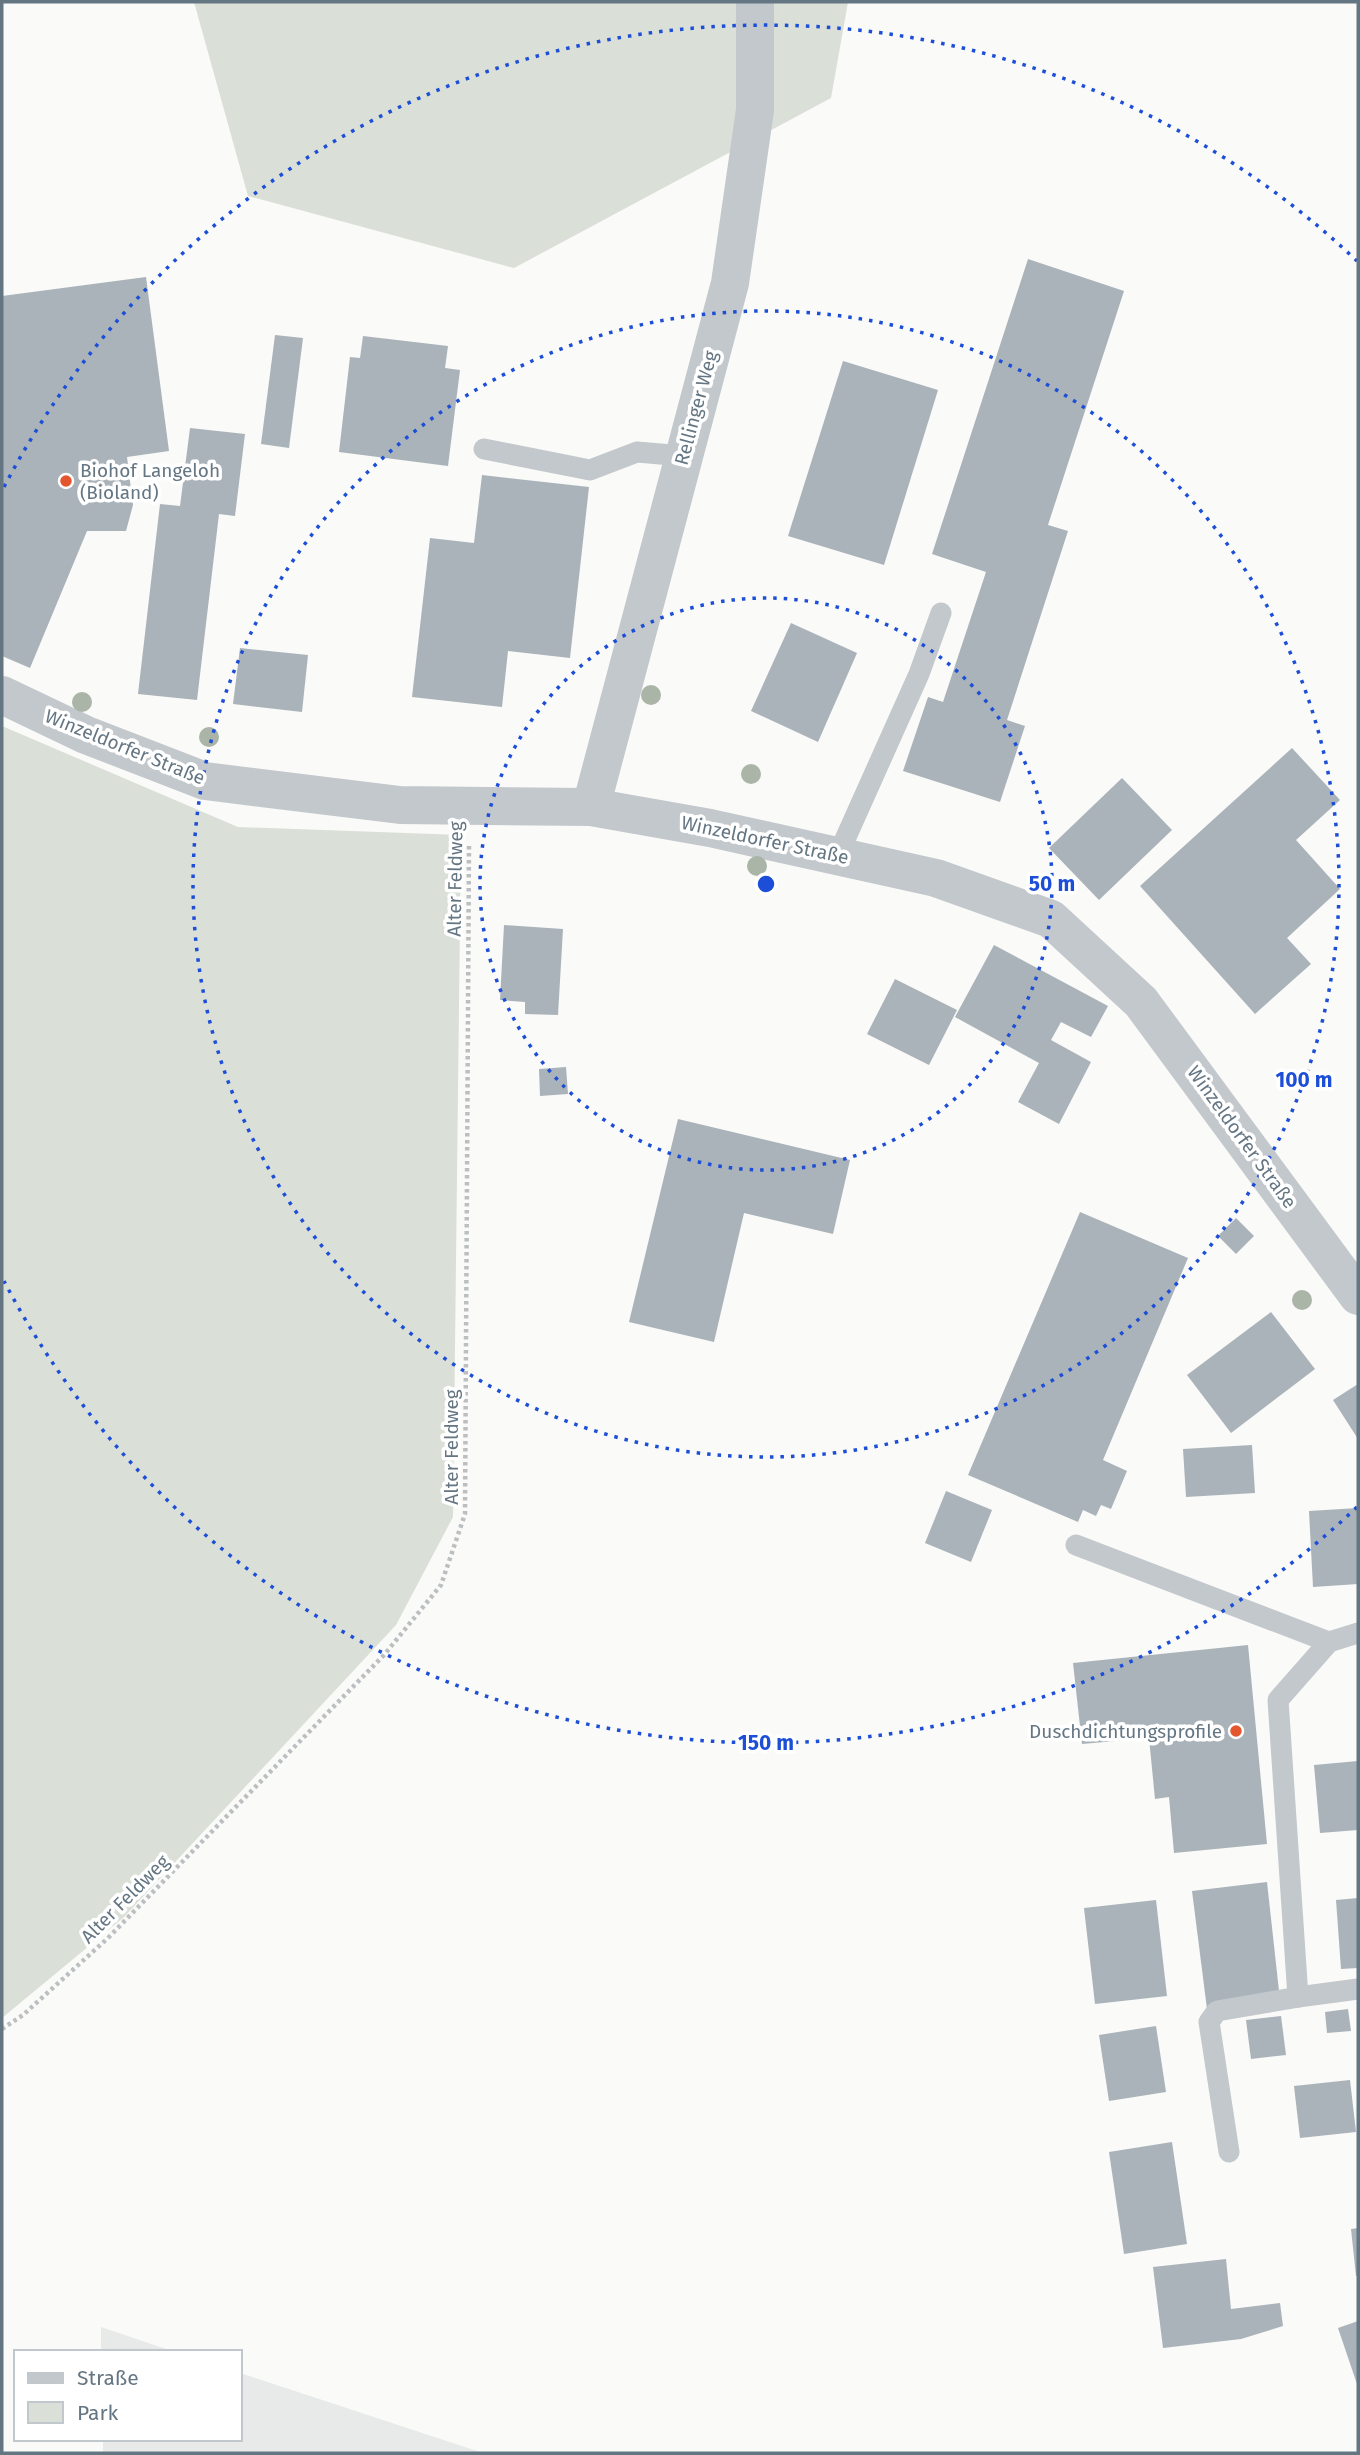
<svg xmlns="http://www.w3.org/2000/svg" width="1360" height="2455" viewBox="0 0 1360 2455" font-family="'Fira Sans',sans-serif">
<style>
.built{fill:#e8e9e9}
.green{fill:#dadfd7}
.building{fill:#aab3b9}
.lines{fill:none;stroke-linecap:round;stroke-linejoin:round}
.path{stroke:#bbbfc2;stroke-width:4.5;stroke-dasharray:3.5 3.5;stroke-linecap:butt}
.lane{stroke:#c3c8cc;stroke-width:21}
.street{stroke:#c3c8cc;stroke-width:38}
.tree{fill:#aab4a7}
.ring{fill:none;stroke:#1d4ed8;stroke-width:3.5;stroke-dasharray:3.5 7}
.poi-dot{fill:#e4572e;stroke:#fff;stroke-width:2.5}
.labels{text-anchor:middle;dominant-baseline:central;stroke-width:7;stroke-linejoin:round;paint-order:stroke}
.street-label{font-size:19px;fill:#657683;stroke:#fff}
.poi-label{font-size:19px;fill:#657683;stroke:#fff;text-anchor:start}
.centre{fill:#1d4ed8;stroke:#fff;stroke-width:3.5}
.ring-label{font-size:21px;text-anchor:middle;font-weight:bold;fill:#1d4ed8;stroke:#fff;stroke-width:7;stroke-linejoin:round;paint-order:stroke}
</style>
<rect width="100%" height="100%" fill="#fafaf8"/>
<g class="built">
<polygon points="101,2327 175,2352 101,2352"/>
<polygon points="240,2373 483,2453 103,2453 103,2439 240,2439"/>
</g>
<g class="green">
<polygon points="194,2 848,2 831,98 514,268 248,196"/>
<polygon points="2,726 238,827 461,835 453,1517 396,1625 124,1917 2,2018"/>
</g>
<g class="building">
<polygon points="1028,259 1124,291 1048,525 1068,531 1007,720 1025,726 1000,802 903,771 928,697 943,702 986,572 932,554"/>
<polygon points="146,277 169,451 127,457 133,505 126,531 87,531 30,668 2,656 2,296"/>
<polygon points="275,335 303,338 289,448 261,444"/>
<polygon points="363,336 448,346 445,368 460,370 448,466 339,452 350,357 360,358"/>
<polygon points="843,361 938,390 884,565 788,536"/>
<polygon points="190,428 245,434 235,516 219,514 197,700 138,694 160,504 180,506"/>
<polygon points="482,475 589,487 570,658 508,651 502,707 412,697 430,538 474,543"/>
<polygon points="791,623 857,653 818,742 751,711"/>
<polygon points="240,648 308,655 302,712 233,704"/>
<polygon points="1292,748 1340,800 1296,840 1340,889 1287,938 1311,964 1255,1014 1140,886"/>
<polygon points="1122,778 1172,830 1099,900 1049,848"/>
<polygon points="504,925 563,929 558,1015 525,1014 525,1002 500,1000"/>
<polygon points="994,945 1108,1006 1091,1037 1061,1022 1051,1040 1091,1062 1059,1124 1018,1102 1039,1063 955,1017"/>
<polygon points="895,979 957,1010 929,1065 867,1034"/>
<polygon points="566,1067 568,1094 540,1096 539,1069"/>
<polygon points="678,1119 850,1160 833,1234 744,1213 714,1342 629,1322"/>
<polygon points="1080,1212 1188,1258 1103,1460 1127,1471 1111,1509 1101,1505 1096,1516 1083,1510 1078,1522 968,1475"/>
<polygon points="1236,1218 1254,1236 1236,1254 1218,1236"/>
<polygon points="1271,1312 1315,1369 1231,1433 1187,1375"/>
<polygon points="1358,1384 1358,1439 1333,1400"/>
<polygon points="1252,1445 1255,1493 1186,1497 1183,1449"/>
<polygon points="946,1491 992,1510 971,1562 925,1543"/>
<polygon points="1358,1508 1358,1584 1313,1587 1309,1511"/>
<polygon points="1248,1645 1267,1844 1174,1853 1169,1797 1155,1799 1149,1738 1082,1744 1073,1663"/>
<polygon points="1358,1761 1358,1830 1320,1833 1314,1765"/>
<polygon points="1267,1882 1280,2000 1207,2009 1192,1891"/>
<polygon points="1358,1898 1358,1968 1341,1969 1336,1900"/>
<polygon points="1156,1900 1167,1996 1095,2004 1084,1908"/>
<polygon points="1348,2009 1351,2031 1327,2033 1325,2012"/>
<polygon points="1281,2016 1286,2055 1251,2059 1246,2020"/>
<polygon points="1156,2026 1166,2092 1109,2101 1099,2035"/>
<polygon points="1350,2080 1356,2132 1300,2138 1294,2086"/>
<polygon points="1172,2142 1187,2244 1124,2254 1109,2152"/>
<polygon points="1358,2228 1358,2276 1356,2276 1351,2229"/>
<polygon points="1226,2259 1231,2309 1280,2303 1283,2326 1241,2339 1163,2348 1153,2267"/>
<polygon points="1358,2321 1358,2387 1338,2328"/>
</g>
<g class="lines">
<polyline class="path" points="2,2029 23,2015 108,1938 384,1655 441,1585 465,1514 469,844"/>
<g class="lane">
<polyline points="484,449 590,470 637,452 684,456"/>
<polyline points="838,855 919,674 941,613"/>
<polyline points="1076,1545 1329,1642"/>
<polyline points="1358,1633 1329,1642 1278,1700 1298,1997 1358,1989"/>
<polyline points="1229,2152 1209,2022 1217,2011 1299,1997"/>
</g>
<g class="street">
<polyline points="2,695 86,735 205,781 400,805 591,807 710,828 936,878 1051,919 1141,1002 1358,1296"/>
<polyline points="591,807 730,283 755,110 755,2"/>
</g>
</g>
<g class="tree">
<circle cx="651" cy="695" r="10"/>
<circle cx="82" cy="702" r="10"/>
<circle cx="209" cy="737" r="10"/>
<circle cx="751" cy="774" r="10"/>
<circle cx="757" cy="866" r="10"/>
<circle cx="1302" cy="1300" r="10"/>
</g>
<g class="ring">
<circle cx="766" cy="884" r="286"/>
<circle cx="766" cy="884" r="573"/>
<path d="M1357 1507A859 859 0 0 1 4 1281M4 487A859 859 0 0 1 1357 261"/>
</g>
<g class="poi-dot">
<circle cx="66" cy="481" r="7"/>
<circle cx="1236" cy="1731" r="7"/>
</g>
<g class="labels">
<g class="street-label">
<text transform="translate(696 408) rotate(-75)">Rellinger Weg</text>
<text transform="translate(125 747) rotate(22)">Winzeldorfer Straße</text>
<text transform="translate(765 840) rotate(12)">Winzeldorfer Straße</text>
<text transform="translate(455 879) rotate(-89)">Alter Feldweg</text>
<text transform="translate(1242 1137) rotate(54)">Winzeldorfer Straße</text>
<text transform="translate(451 1447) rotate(-90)">Alter Feldweg</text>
<text transform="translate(125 1899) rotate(-45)">Alter Feldweg</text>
</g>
<g class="poi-label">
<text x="80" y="470">Biohof Langeloh<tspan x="80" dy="22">(Bioland)</tspan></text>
<text x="1222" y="1731" text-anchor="end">Duschdichtungsprofile</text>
</g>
</g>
<circle cx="766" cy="884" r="10" class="centre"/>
<g class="ring-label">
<text x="1052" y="891">50 m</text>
<text x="1304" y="1087">100 m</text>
<text x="766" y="1750">150 m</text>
</g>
<rect width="1360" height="2455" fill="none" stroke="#657683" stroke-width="7"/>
<rect x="14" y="2350" width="228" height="91" fill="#ffffff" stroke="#c1c8cd" stroke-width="2"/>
<rect x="28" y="2373" width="35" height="10" fill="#c3c8cc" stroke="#c1c8cd" stroke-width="2"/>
<text x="77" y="2385" font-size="21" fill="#657683">Straße</text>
<rect x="28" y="2402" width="35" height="21" fill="#dadfd7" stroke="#c1c8cd" stroke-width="2"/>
<text x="77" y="2420" font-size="21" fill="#657683">Park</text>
</svg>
